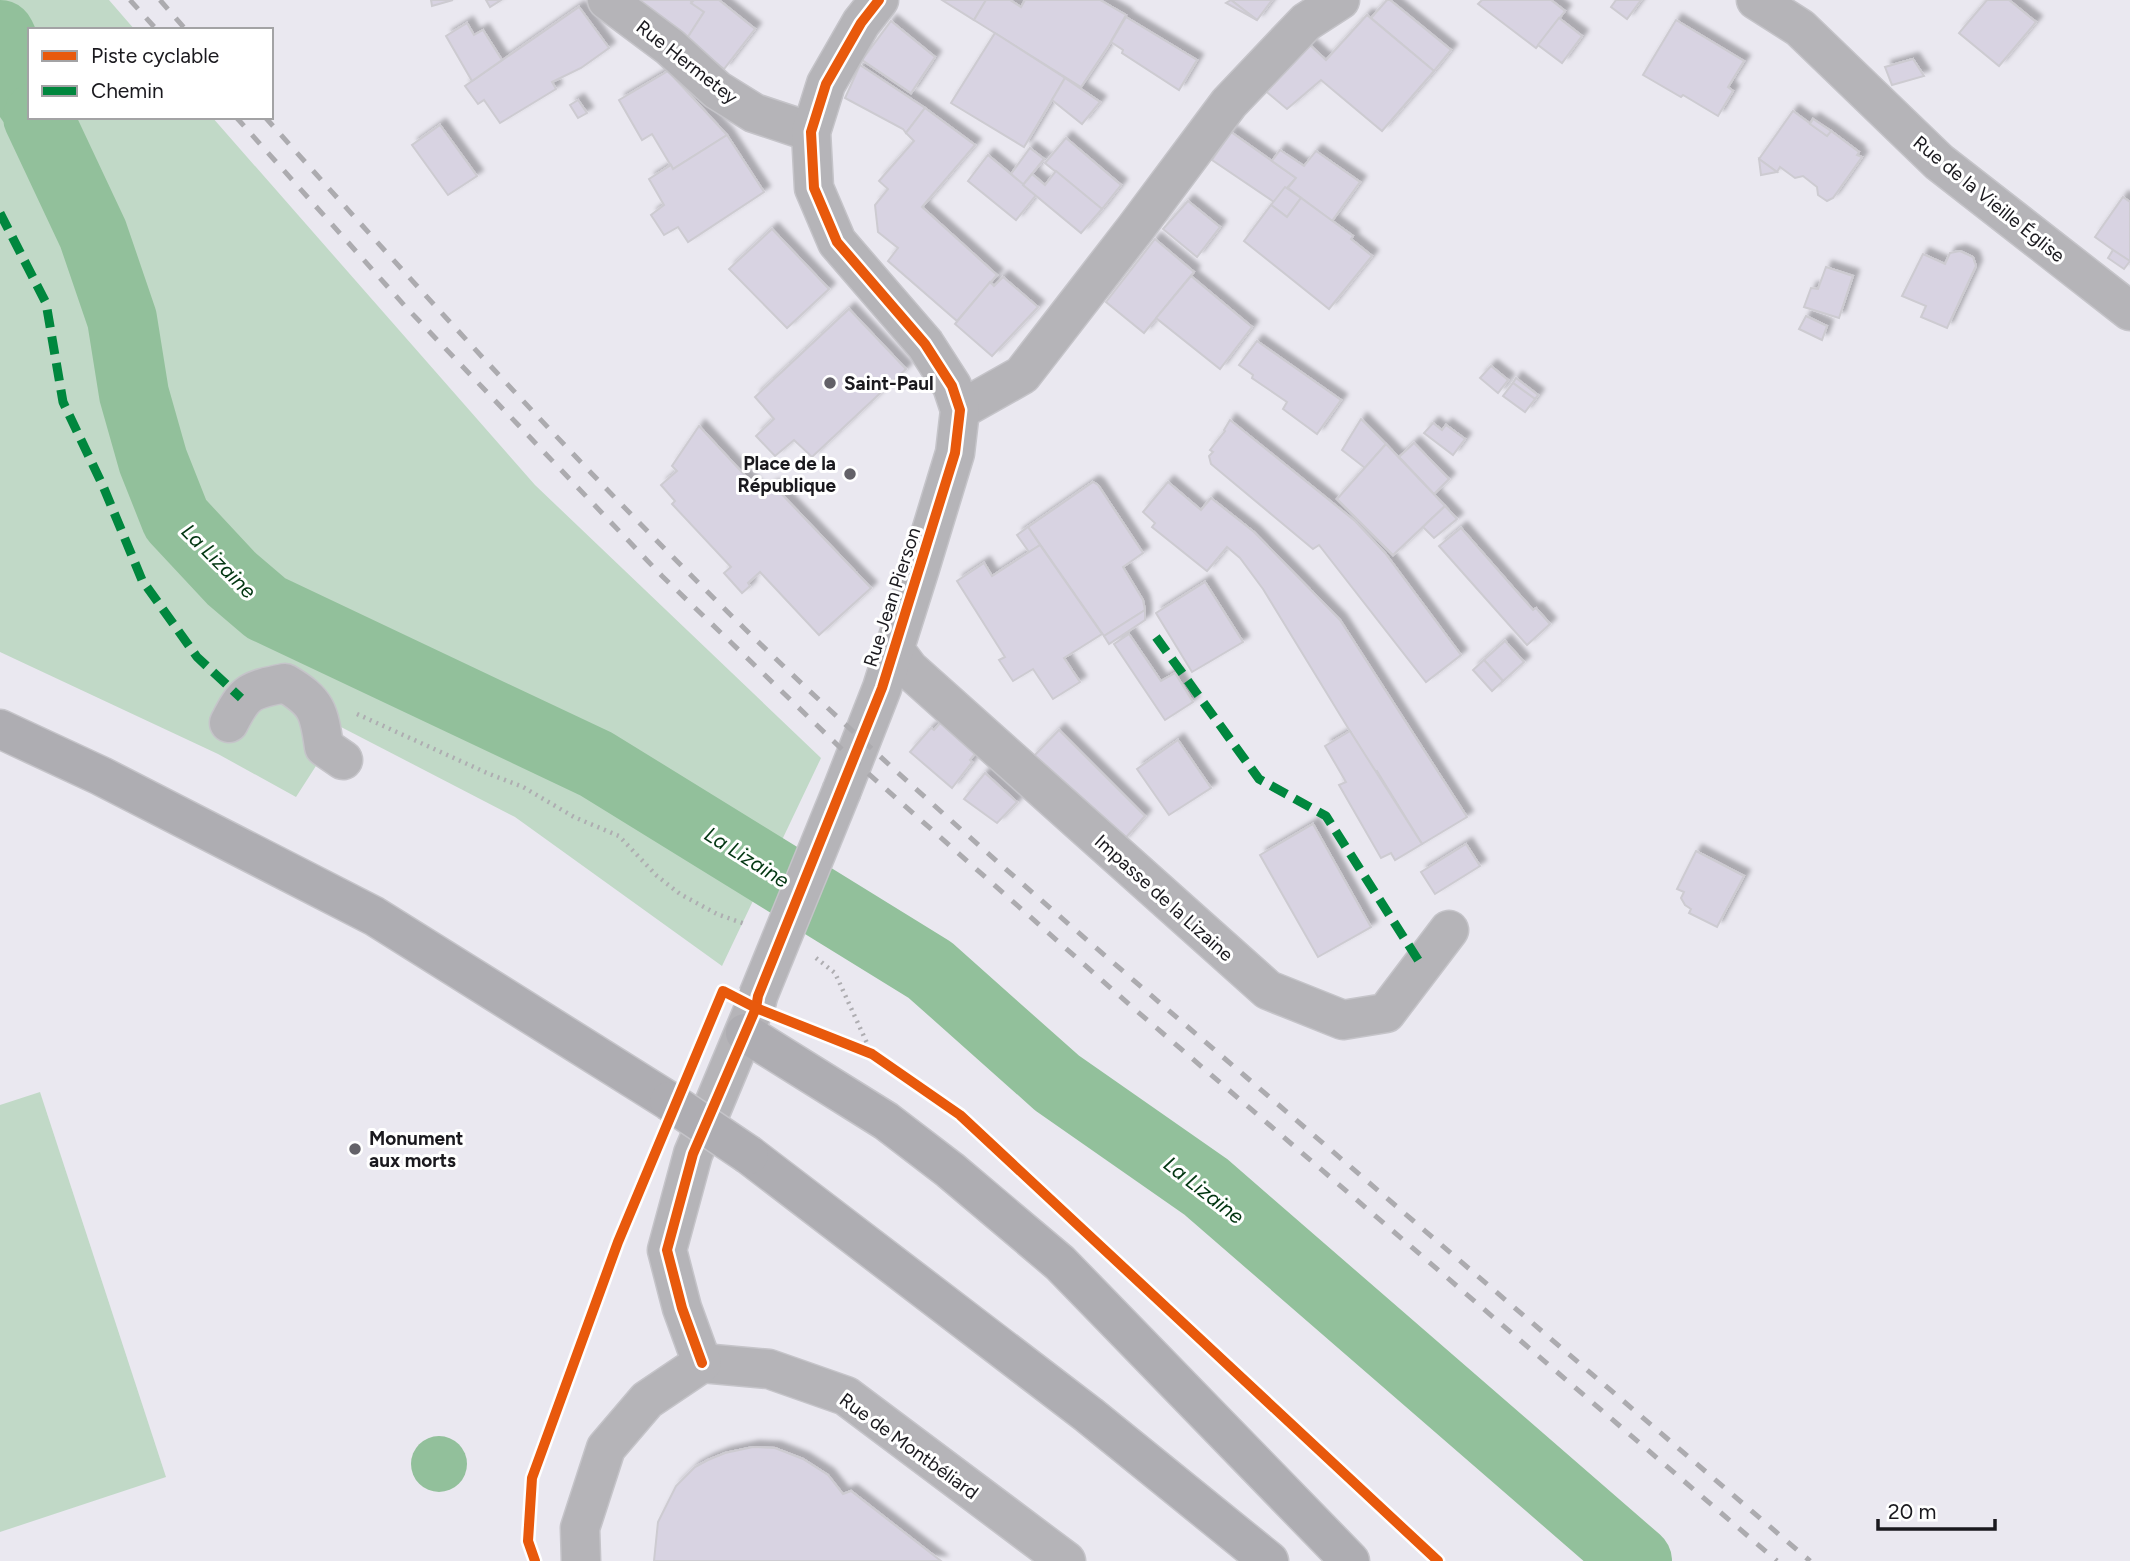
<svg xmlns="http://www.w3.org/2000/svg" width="2130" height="1561" viewBox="0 0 2130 1561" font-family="Figtree,sans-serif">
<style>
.green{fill:#c1d9c7}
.water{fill:#92c09b}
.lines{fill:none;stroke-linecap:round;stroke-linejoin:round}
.river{stroke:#92c09b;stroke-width:70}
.building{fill:#d8d3e2;stroke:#cdcbd1;stroke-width:2;filter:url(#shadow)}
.minor-casing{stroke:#c5c4c9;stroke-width:41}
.major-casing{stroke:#c5c4c9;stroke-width:41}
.path{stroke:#aeadb1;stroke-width:4.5;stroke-dasharray:2 5;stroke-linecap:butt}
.minor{stroke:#b5b4b8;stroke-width:38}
.major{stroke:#aeadb2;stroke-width:38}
.rail{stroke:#acabaf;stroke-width:5;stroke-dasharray:12 12;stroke-linecap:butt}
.minor-bridge-casing{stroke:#c5c4c9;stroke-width:41;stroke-linecap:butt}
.major-bridge-casing{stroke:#c5c4c9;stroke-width:41;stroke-linecap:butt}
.minor-bridge{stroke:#b5b4b8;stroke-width:38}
.major-bridge{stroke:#aeadb2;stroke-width:38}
.quiet{stroke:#00873e;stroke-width:9;stroke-dasharray:18 9;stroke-linecap:butt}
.cycleway-casing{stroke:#fff;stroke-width:15}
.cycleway{stroke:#e8590c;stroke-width:10}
.poi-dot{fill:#636168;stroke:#fff;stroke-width:2.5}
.labels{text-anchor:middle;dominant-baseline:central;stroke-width:6;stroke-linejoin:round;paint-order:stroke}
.street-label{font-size:19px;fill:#1a191e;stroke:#fff}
.poi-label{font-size:19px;font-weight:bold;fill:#1a191e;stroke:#fff;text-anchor:start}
.water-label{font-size:21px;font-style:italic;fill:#023611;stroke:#fff}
</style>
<defs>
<filter id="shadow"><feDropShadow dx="6" dy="-6" stdDeviation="2" flood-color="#0004"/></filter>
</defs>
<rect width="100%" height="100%" fill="#eae8f0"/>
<g class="green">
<polygon points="0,0 109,0 135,30 30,30 30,117 212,117 535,485 821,758 722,966 515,817 341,727 296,797 218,754 0,652"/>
<polygon points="40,1092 166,1477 0,1532 0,1105"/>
</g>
<circle class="water" cx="439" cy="1464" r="28"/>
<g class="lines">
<g class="river">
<polyline points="0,35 30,99"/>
<polyline points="38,117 93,234 122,319 134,394 153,461 176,519 232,579 266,608 596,764 930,970 1057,1083 1206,1187 1637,1561"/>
</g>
</g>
<g class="building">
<polygon points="431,0 453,0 432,6"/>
<polygon points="486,0 501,0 490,7"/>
<polygon points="634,0 690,0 704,12 686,40"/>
<polygon points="694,0 719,0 755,29 724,69 686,40 704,12 691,3"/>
<polygon points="942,0 986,0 974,20"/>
<polygon points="986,0 1010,0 1021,7 1025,0 1100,0 1126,15 1109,45 1081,87 974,20"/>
<polygon points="1231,0 1272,0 1257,20"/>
<polygon points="1231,0 1257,20 1226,3"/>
<polygon points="1387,0 1390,0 1451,50 1434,71 1371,18"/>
<polygon points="1482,0 1551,0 1565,11 1536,48 1478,4"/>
<polygon points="1616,0 1641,0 1627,19 1611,7"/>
<polygon points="1987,0 2009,0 2036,22 1999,66 1959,33"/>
<polygon points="579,7 609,48 581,68 552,82 556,89 500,123 484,100 478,104 465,86"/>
<polygon points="1367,15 1434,71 1382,131 1321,80 1287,109 1262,88 1310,45 1326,60"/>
<polygon points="1126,17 1197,60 1179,90 1122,53 1123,50 1111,42"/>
<polygon points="1559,18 1582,36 1562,63 1538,45"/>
<polygon points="1676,20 1744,61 1728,87 1733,91 1718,116 1683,95 1681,97 1643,75"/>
<polygon points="891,21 935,57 911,93 862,60"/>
<polygon points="467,23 474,35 483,30 502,60 472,81 446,36"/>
<polygon points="995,33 1065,78 1024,147 951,103"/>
<polygon points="1913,59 1924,76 1892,85 1885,67"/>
<polygon points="860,65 925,108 906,133 903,129 845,98"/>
<polygon points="668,71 727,135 673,169 652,134 642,140 619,100"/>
<polygon points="1065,78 1100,102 1082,124 1052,100"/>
<polygon points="578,100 587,113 578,118 570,105"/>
<polygon points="925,108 975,145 922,207 997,275 957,321 888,261 898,248 878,232 875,205 888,189 879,181 914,141 906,133"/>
<polygon points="1793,111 1827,136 1831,131 1859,152 1857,155 1862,157 1833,198 1827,201 1818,195 1817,187 1803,176 1795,178 1780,167 1777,172 1759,159"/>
<polygon points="1813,119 1831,131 1827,136 1810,124"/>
<polygon points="440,125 477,176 448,195 412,145"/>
<polygon points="1231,132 1296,178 1274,202 1212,160"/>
<polygon points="727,135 764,192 688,242 678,227 664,235 651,215 664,205 649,179 671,165 673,169"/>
<polygon points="1066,138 1121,185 1102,209 1045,163"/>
<polygon points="1030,148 1044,159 1023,185 1011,174"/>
<polygon points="1280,150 1304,166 1316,151 1360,182 1332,221 1288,188 1296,178 1272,161"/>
<polygon points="988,155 1036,195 1016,220 968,181"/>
<polygon points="1759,159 1777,172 1761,175"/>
<polygon points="1056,171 1102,209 1081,233 1023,185 1032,174 1045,185"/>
<polygon points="1285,187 1301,198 1287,217 1271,205"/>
<polygon points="2123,197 2130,202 2130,262 2095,237"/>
<polygon points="1301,198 1353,236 1351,239 1372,256 1329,309 1244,241 1271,205 1287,217"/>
<polygon points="1188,201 1220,227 1197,257 1163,229"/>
<polygon points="772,229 829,289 787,328 729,269"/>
<polygon points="1155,239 1194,272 1144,333 1106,302"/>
<polygon points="2113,250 2130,261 2124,269 2108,258"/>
<polygon points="1960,251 1973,257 1976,266 1947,328 1921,317 1926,306 1902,296 1923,254 1945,264 1950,253"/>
<polygon points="1826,267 1853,276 1839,318 1804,307 1811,288 1818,289"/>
<polygon points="1191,276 1252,327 1220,369 1156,318"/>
<polygon points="1003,277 1038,307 992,356 955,324 990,282 994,286"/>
<polygon points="849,309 906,369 812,457 794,440 775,456 756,436 774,419 755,397"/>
<polygon points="1806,316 1827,326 1822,340 1799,329"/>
<polygon points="1257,341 1341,400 1317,434 1283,409 1287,402 1252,378 1253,375 1239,365"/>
<polygon points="1491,366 1508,380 1498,393 1480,378"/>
<polygon points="1516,378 1538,395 1535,399 1513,383"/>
<polygon points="1513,383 1535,399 1525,412 1503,396"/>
<polygon points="1361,419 1386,444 1365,468 1342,450"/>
<polygon points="1230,420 1355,521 1385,553 1461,655 1426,682 1319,545 1313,549 1211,464 1209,456 1213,452 1210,450 1225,431 1224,430"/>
<polygon points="1433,423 1442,430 1446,425 1465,439 1453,455 1424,433"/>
<polygon points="699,426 762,494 773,485 871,588 819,635 760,572 748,583 750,586 742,593 724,573 731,567 672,504 675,501 661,485 677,471 672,466"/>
<polygon points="1414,443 1449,479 1434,494 1399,457"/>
<polygon points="1386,444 1445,506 1393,555 1337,499"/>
<polygon points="1093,482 1098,485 1143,553 1123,567 1143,600 1145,610 1104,636 1028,527"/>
<polygon points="1168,482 1201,510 1211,498 1254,532 1340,620 1467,817 1422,844 1377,771 1375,772 1263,589 1240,558 1227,547 1207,571 1152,527 1155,523 1143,512"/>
<polygon points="1445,506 1457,519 1434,538 1423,527"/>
<polygon points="1028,527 1040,545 1029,552 1017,535"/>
<polygon points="1461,528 1533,610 1536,608 1550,624 1527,645 1439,546"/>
<polygon points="1040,545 1102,634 1064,658 1080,682 1053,699 1033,669 1013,681 999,660 1005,657 957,581 984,563 992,576"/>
<polygon points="1205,582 1243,642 1192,672 1156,613"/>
<polygon points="1145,610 1145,620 1109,644 1104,636"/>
<polygon points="1129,634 1161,681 1175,673 1193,702 1165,720 1114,644"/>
<polygon points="1505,641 1524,662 1503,681 1484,660"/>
<polygon points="1484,660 1503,681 1492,691 1473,670"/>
<polygon points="942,721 977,751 970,760 972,762 952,788 910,752 931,728 934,730"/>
<polygon points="1059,730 1145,816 1122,842 1032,758"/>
<polygon points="1350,731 1422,844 1395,860 1391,853 1381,858 1339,785 1346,782 1325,746"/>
<polygon points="1178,740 1211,788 1169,815 1137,769"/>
<polygon points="985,773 1017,802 997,823 964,799"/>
<polygon points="1313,824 1371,927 1318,957 1260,855"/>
<polygon points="1466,844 1480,866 1435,894 1421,872"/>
<polygon points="1696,851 1744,876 1717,927 1689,913 1691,909 1685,905 1681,898 1684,892 1677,889"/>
<polygon points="753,1447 775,1448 803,1459 828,1475 843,1494 851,1491 941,1561 654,1561 658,1522 676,1486 695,1467 708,1460 725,1453"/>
</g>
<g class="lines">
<g class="minor-casing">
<g id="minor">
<polyline points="607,0 670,47 717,90 754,113 811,132"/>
<polyline points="1756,0 1800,28 1939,162 2130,311"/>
<polyline points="960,410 1022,375 1135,229 1229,103 1306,22 1340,0"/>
<polyline points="894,649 909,669 1268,990 1343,1020 1386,1013 1449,930"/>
<path d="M229,723C245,691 250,690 285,683C317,702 319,711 324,747L343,760"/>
<polyline points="842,790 882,688 920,568 955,453 960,410 952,386 925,344 837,242 814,188 811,132 826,84 861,23 879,0"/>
<polyline points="702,1363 769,1369 846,1396 1066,1561"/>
<polyline points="702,1363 682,1308 667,1250 693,1154 757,1001"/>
<polyline points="581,1561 580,1528 606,1448 647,1400 702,1363"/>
</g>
</g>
<g class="major-casing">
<g id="major">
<polyline points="0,729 101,776 374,916 669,1101"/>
<polyline points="745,1033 886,1121 950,1170 1060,1263 1350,1561"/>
<polyline points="749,1155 1089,1415 1269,1561"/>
</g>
</g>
<g class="path">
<polyline points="357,714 487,773 523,787 574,817 619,836 657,876 680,894 717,914 745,924"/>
<polyline points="816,958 835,973 872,1054"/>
</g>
<use href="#minor" class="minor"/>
<use href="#major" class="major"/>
<g class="rail">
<polyline points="130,0 157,30"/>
<polyline points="160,0 186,30"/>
<polyline points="236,117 404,305 662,576 853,760 1131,1006 1777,1561"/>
<path d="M265,117C421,292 578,465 745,629C905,785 1075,930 1245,1076C1433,1238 1621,1399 1810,1561"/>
</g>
<g class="minor-bridge-casing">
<polyline id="minor-bridge" points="758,996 842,790"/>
</g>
<g class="major-bridge-casing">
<polyline id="major-bridge" points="669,1101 749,1155"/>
</g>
<use href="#minor-bridge" class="minor-bridge"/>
<use href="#major-bridge" class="major-bridge"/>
<g class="quiet">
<polyline points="0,213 46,303 63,402 103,486 142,580 197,657 241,698"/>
<polyline points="1156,637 1259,779 1326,816 1422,966"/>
</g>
<g class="cycleway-casing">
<g id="cycleway">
<polyline points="702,1363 682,1308 667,1250 693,1154 756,1008 758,996 882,688 955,453 960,410 952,386 925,344 837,242 814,188 811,132 826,84 861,23 879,0"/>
<polyline points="535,1561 528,1541 532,1478 618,1242 723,991 756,1008 872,1054 960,1115 1438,1561"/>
</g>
</g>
<use href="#cycleway" class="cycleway"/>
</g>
<g class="poi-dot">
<circle cx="830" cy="383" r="7"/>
<circle cx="850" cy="474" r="7"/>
<circle cx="355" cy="1149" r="7"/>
</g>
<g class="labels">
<g class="street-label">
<text transform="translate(687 62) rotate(38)">Rue Hermetey</text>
<text transform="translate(1989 199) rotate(39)">Rue de la Vieille Église</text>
<text transform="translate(892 597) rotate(-72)">Rue Jean Pierson</text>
<text transform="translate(1164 898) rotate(42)">Impasse de la Lizaine</text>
<text transform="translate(909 1446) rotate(36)">Rue de Montbéliard</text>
</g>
<g class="poi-label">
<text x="844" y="383">Saint-Paul</text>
<text x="836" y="463" text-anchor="end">Place de la<tspan x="836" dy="22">République</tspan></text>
<text x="369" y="1138">Monument<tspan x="369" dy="22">aux morts</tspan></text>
</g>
<g class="water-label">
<text transform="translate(219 561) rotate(45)">La Lizaine</text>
<text transform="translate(747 857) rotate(32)">La Lizaine</text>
<text transform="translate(1204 1190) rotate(38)">La Lizaine</text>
</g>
</g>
<rect x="28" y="28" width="245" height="91" fill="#ffffff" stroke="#a3a3a5" stroke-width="2"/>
<rect x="42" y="51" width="35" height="10" fill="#e8590c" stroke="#a3a3a5" stroke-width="2"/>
<text x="91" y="63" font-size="21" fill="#1a191e">Piste cyclable</text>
<rect x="42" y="86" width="35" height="10" fill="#00873e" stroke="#a3a3a5" stroke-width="2"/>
<text x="91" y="98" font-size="21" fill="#1a191e">Chemin</text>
<path d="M1878 1519v10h117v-10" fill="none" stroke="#1a191e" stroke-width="3.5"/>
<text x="1888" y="1519" font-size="21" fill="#1a191e" stroke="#ffffff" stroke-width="5" paint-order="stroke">20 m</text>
</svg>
